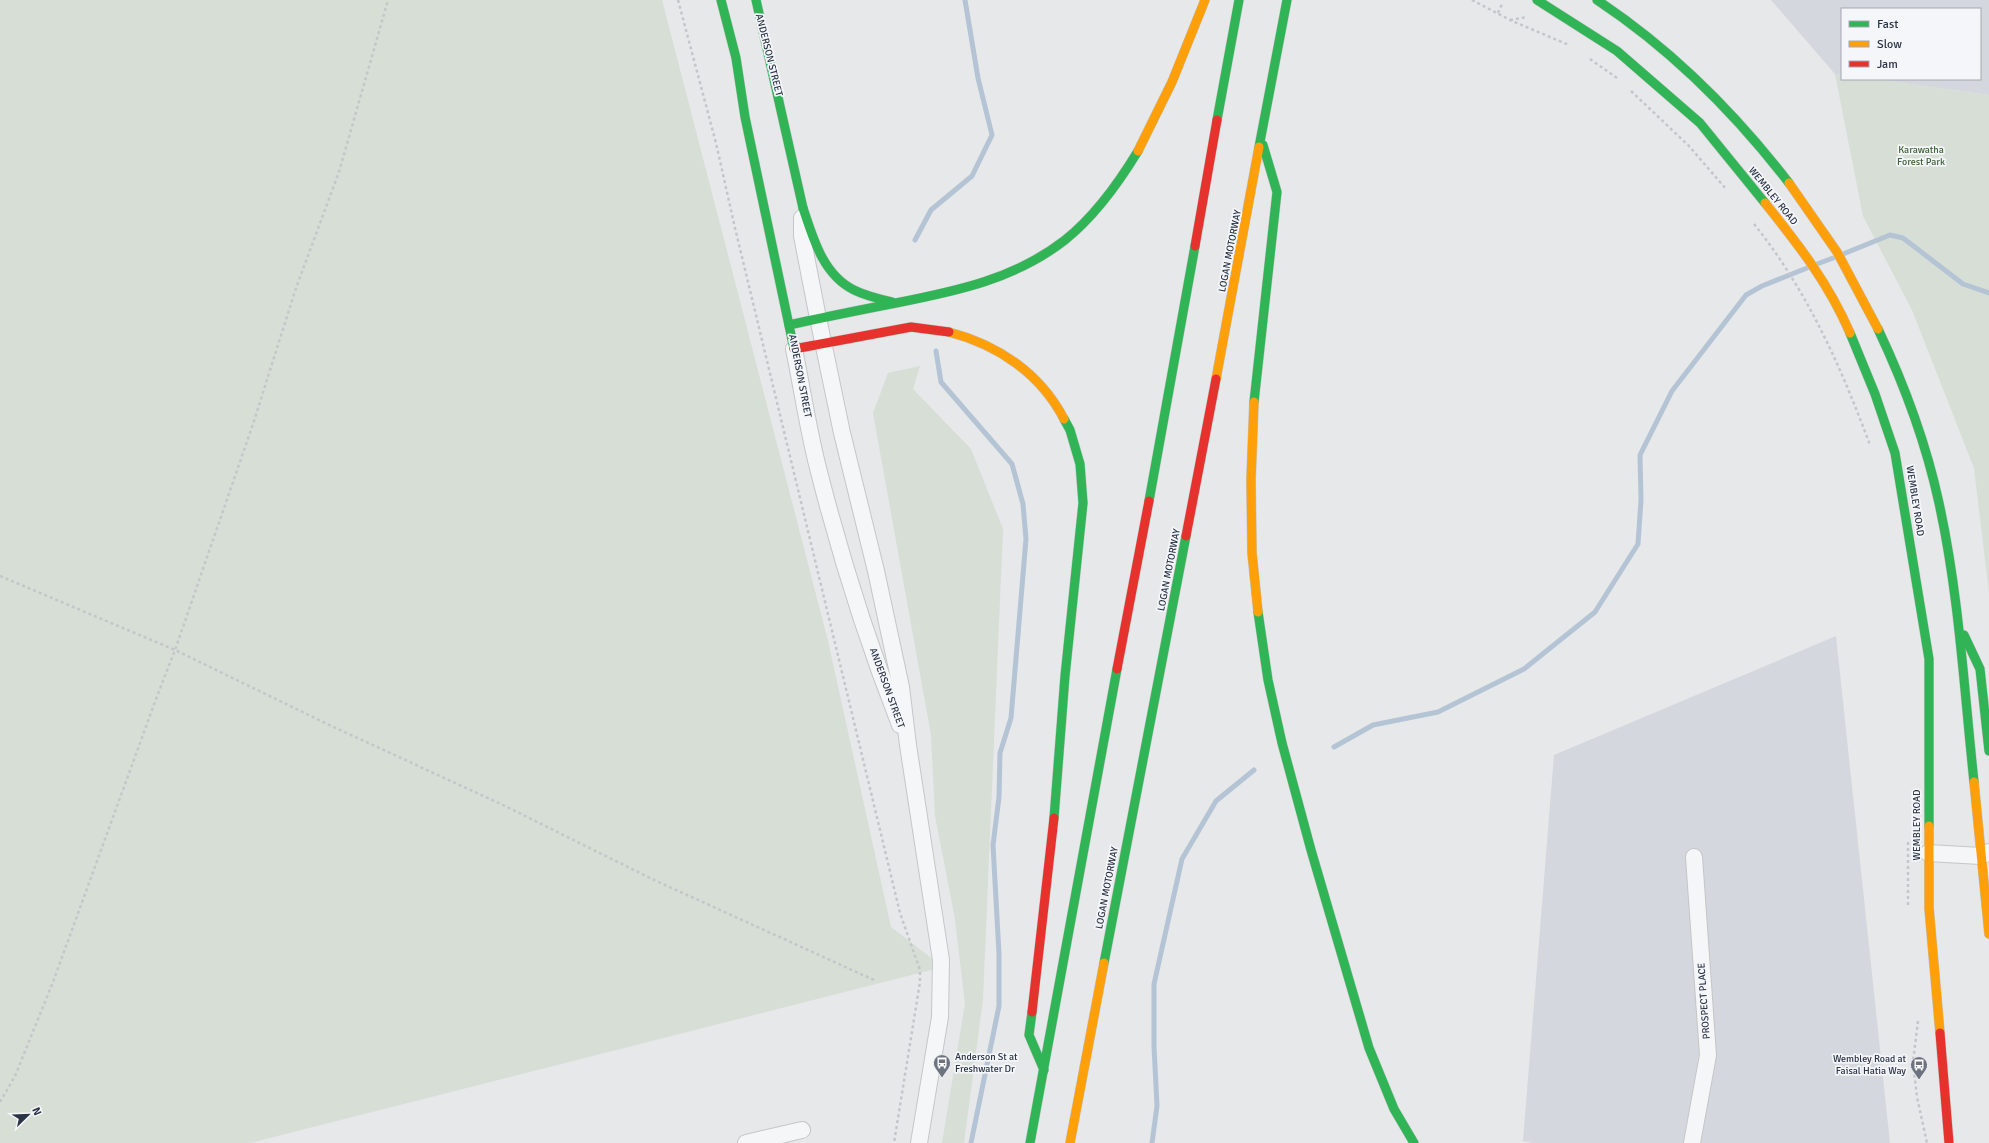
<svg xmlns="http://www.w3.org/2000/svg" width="1989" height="1143" viewBox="0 0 1989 1143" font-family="Signika,sans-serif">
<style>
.built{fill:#d4d7dd}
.green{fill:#d6ded6}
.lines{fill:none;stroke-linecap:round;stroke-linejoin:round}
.stream{stroke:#b4c4d5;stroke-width:5}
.street-casing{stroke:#c4c6c8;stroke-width:18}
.fast-casing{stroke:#c4c6c8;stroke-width:10}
.slow-casing{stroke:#c4c6c8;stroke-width:10}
.jam-casing{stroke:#c4c6c8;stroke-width:10}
.path{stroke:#c5c6ca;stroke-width:2.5;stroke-dasharray:3 3;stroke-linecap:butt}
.street{stroke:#f5f6f7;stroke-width:16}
.fast{stroke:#30b455;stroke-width:9}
.slow{stroke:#ff9f0a;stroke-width:9}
.jam{stroke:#e5322d;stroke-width:9}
.labels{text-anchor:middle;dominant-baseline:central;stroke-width:3.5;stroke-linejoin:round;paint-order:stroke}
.street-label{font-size:10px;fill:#2b3445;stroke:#f4f6f9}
.park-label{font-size:10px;fill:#3f6138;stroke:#f4f6f9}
.poi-label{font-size:10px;fill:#2b3445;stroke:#f4f6f9;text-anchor:start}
</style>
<rect width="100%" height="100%" fill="#e6e8ea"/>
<g class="built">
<polygon points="1771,0 1989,0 1989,95 1874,79 1980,79 1980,9 1842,9 1842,75 1835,74"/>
<polygon points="1836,636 1890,1143 1533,1143 1523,1141 1554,755"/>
</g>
<g class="green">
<polygon points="0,0 662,0 828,641 891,927 943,967 250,1143 0,1143"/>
<polygon points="1835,74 1842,75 1842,79 1874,79 1989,95 1989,593 1974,468 1912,310 1863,216"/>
<polygon points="920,366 913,389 971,449 1003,529 983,999 964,1143 942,1143 965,1004 955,919 935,816 931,735 873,413 888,373"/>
</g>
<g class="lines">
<g class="stream">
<polyline points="915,240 931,210 972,176 992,135 978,78 965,0"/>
<polyline points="1843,254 1890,235 1903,238 1963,284 1989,293"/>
<polyline points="1817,264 1833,258"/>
<polyline points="936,351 941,382 1012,464 1023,504 1026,539 1011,718 1000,753 999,797 993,845 999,954 999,1006 971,1143"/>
<polyline points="1334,747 1373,725 1438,712 1524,669 1595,612 1638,544 1641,500 1640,455 1672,391 1746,295 1762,286 1807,268"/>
<polyline points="1152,1143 1157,1106 1154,1046 1154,984 1182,859 1216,801 1254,770"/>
</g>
<g class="street-casing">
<g id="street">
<polyline points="802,218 802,236 818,318 842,433 876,571 901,687 908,745 941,960 940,1017 919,1143"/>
<path d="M794,349C802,388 808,429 818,468C840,555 867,641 900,725"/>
<polyline points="1928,853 1981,856 1989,852"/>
<polyline points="746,1143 802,1130"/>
<polyline points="1692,1143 1708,1055 1694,857"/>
</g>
</g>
<g class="fast-casing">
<g id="fast">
<polyline points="721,0 736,58 745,117 794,349"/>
<polyline points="756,0 803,208"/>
<polyline points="1537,0 1617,51 1700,123 1765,203"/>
<path d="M1597,0C1671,49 1735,113 1789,183"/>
<polyline points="1217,120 1239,0"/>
<polyline points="1259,147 1287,0"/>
<path d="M803,208C813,238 823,275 854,290C866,296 879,299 892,302"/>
<path d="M789,325C825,317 860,310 896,303C957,291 1015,279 1065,240C1095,216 1118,184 1138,151"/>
<path d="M1878,329C1904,384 1926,443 1939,503C1959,594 1964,689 1974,782"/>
<polyline points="1850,333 1875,394 1895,453 1929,659 1929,826"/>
<polyline points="1254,402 1277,192 1263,145"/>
<polyline points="1149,501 1195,246"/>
<polyline points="1258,612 1268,680 1282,743 1311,850 1369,1048 1394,1109 1414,1143"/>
<polyline points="1964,635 1980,669 1989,751"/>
<polyline points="1054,818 1065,676 1083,503 1080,464 1070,430 1064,419"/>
<polyline points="1104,963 1186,536"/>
<polyline points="1032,1012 1029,1035 1044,1070"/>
<polyline points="1030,1143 1117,669"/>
</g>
</g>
<g class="slow-casing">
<g id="slow">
<polyline points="1138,151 1172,82 1205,0"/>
<polyline points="1789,183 1837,252 1878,329"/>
<path d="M1765,203C1798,244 1829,284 1850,333"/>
<path d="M949,332C998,345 1040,373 1064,419"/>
<polyline points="1216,379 1259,147"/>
<polyline points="1254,402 1251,480 1252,553 1258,612"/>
<polyline points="1974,782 1989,934"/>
<polyline points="1929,826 1929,908 1940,1033"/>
<polyline points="1070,1143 1104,963"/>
</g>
</g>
<g class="jam-casing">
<g id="jam">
<polyline points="1195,246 1217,120"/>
<polyline points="794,349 911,327 949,332"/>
<polyline points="1186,536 1216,379"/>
<polyline points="1117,669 1149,501"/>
<polyline points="1032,1012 1054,818"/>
<polyline points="1940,1033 1949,1143"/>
</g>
</g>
<g class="path">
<polyline points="678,0 716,143 735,228 900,913 920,970 920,982 894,1143"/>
<polyline points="1472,0 1512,21 1569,45"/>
<polyline points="1498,13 1503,2"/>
<polyline points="1510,20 1527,17"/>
<polyline points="1590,59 1617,78"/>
<polyline points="1631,91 1689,146 1726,189"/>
<path d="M1754,224C1807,290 1841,367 1870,445"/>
<polyline points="0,576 175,650 323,722 505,806 652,879 874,980"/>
<polyline points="1908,842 1908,905"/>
<polyline points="1918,1021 1913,1062 1917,1097 1927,1143"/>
<polyline points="0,1102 15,1076 53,982 156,699 175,650 253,424 296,288 339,172 388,0"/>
</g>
<use href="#street" class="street"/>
<use href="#fast" class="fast"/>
<use href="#slow" class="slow"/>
<use href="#jam" class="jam"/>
</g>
<defs>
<g id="bus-pin" transform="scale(0.9)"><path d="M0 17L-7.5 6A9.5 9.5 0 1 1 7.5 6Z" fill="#6c737f" stroke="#f4f6f9"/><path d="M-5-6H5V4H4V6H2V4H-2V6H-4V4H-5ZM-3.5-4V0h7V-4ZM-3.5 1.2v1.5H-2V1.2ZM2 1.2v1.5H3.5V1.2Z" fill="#fff"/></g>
</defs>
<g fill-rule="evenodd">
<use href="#bus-pin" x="942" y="1063"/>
<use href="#bus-pin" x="1919" y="1065"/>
</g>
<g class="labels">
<g class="street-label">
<text transform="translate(769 55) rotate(76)">ANDERSON STREET</text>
<text transform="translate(1773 196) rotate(51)">WEMBLEY ROAD</text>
<text transform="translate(1230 251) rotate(-79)">LOGAN MOTORWAY</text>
<text transform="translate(800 376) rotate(79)">ANDERSON STREET</text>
<text transform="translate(1915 501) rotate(81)">WEMBLEY ROAD</text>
<text transform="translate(1169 570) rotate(-79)">LOGAN MOTORWAY</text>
<text transform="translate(887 688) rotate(70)">ANDERSON STREET</text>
<text transform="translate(1917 825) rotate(-90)">WEMBLEY ROAD</text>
<text transform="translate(1107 888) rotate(-79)">LOGAN MOTORWAY</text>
<text transform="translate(1704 1001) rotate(-94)">PROSPECT PLACE</text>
</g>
<g class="park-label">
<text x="1921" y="150">Karawatha<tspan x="1921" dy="12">Forest Park</tspan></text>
</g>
<g class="poi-label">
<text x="955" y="1057">Anderson St at<tspan x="955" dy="12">Freshwater Dr</tspan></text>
<text x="1906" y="1059" text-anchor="end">Wembley Road at<tspan x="1906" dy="12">Faisal Hatia Way</tspan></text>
</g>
</g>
<rect x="1841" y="8" width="140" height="72" fill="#f4f6f9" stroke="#a4a8b1"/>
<rect x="1849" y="21" width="20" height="6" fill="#30b455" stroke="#a4a8b1"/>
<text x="1877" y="28" font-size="12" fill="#2b3445">Fast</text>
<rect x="1849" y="41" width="20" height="6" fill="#ff9f0a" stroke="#a4a8b1"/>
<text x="1877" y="48" font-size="12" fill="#2b3445">Slow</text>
<rect x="1849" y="61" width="20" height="6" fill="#e5322d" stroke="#a4a8b1"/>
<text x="1877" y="68" font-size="12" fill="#2b3445">Jam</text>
<g transform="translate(28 1115) rotate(67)" stroke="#f4f6f9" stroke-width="3" paint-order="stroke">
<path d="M0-3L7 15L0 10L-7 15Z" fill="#2b3445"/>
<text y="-6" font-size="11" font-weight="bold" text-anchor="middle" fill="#2b3445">N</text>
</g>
</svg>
